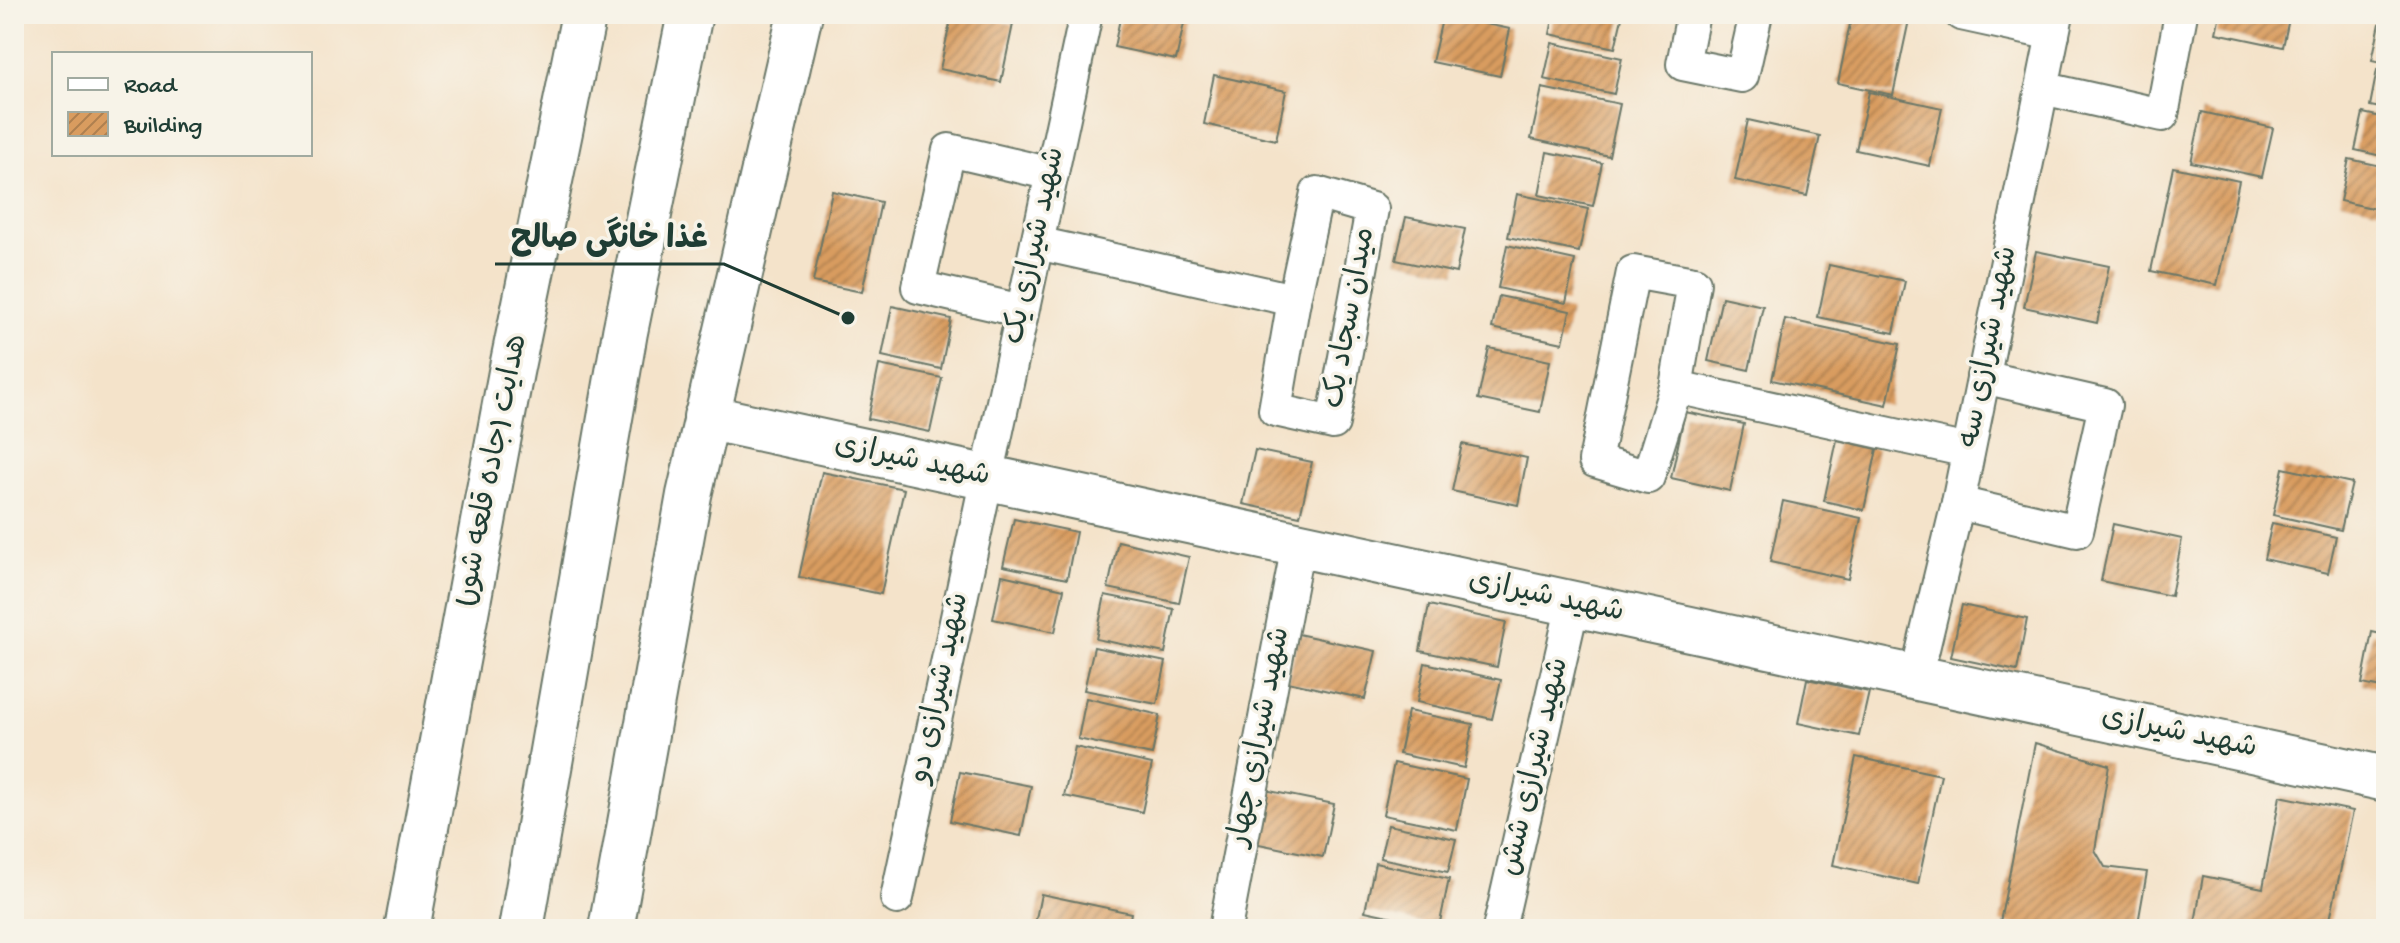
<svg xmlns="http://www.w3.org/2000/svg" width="2400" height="943" viewBox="0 0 2400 943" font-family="'Gochi Hand','Playpen Sans Arabic',sans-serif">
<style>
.building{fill:url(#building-hatch)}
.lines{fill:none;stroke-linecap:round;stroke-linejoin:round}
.street-casing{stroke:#6a7768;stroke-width:36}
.secondary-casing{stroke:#6a7768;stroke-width:48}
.street{stroke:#fff;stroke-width:32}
.secondary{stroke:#fff;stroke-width:44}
.labels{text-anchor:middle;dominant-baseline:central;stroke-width:7;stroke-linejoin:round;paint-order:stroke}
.street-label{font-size:30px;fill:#1f3d34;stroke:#f7f3e8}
.leader{fill:none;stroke:#1f3d34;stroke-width:3}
.callout-dot{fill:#1f3d34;stroke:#f7f3e8;stroke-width:3}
.callout-label{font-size:32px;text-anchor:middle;font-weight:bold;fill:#1f3d34;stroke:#f7f3e8;stroke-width:7;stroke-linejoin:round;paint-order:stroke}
</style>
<defs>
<pattern id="building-hatch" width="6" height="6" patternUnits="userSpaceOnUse" patternTransform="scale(2)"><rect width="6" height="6" fill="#d99c5f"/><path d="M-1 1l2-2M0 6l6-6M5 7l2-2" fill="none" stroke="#af804f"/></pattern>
</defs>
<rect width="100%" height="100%" fill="#f7f3e8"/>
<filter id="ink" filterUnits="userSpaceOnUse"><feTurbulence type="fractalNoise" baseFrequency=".0125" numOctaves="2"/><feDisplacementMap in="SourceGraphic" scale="16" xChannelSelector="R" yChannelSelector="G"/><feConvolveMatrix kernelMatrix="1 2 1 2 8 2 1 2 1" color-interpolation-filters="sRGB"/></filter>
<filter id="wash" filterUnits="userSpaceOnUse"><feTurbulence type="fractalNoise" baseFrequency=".006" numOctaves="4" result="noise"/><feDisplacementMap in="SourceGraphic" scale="32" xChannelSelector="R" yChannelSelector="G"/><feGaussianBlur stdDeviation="1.8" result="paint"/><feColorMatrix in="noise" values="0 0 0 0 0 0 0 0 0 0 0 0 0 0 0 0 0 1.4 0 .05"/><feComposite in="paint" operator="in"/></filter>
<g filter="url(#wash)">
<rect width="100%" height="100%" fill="#f4e3ca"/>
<g id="blocks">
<g class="building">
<polygon points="952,14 968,14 1013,24 1001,82 940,69"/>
<polygon points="1121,14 1186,14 1176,60 1114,47"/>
<polygon points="1554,14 1623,14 1615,48 1550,34"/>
<polygon points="1852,14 1879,14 1909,20 1893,95 1838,83"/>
<polygon points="2220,14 2290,14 2283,47 2216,33"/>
<polygon points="1443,15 1510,29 1500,76 1432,62"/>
<polygon points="2381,19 2386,20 2386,63 2372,60"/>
<polygon points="1552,43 1622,58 1614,94 1544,79"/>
<polygon points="2377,70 2386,72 2386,109 2370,106"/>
<polygon points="1214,75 1286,91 1276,140 1204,124"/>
<polygon points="1542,88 1620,104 1609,156 1531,139"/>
<polygon points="1869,92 1942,108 1930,166 1856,150"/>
<polygon points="2202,112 2273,128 2262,177 2191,162"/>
<polygon points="2363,113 2386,118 2386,157 2355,150"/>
<polygon points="1748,120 1820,136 1807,196 1735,180"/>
<polygon points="1547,152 1602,163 1593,206 1539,195"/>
<polygon points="2349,159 2386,167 2386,211 2340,201"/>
<polygon points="2173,167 2239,181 2217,285 2151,271"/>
<polygon points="832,191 881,202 862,292 813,282"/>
<polygon points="1517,194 1588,209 1579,252 1508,237"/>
<polygon points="1406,217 1465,229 1456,273 1396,260"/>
<polygon points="1507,245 1575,260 1566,303 1498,288"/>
<polygon points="2036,251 2109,266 2097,323 2024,307"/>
<polygon points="1829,265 1905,281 1894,333 1818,317"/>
<polygon points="1499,296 1570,311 1563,343 1492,328"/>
<polygon points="1722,297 1763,306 1749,370 1708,361"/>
<polygon points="892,306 951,319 941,369 882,356"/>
<polygon points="1785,319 1900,344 1887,405 1772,380"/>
<polygon points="1489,348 1550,361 1540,412 1478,399"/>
<polygon points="879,365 942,378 930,432 868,419"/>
<polygon points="1685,412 1744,424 1730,491 1671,478"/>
<polygon points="1837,440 1877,449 1864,510 1824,501"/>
<polygon points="1462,444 1527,458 1518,505 1452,491"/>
<polygon points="1255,450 1312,462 1300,516 1243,504"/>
<polygon points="2283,468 2352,483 2341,530 2273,515"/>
<polygon points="822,472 904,489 881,594 799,577"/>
<polygon points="1783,501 1861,518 1848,579 1770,562"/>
<polygon points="1014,519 1076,532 1067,579 1003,566"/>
<polygon points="2272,523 2336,537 2328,573 2264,559"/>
<polygon points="2113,524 2182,539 2171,596 2101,581"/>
<polygon points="1118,541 1189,557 1179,603 1108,588"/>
<polygon points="1002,575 1064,589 1055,632 993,619"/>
<polygon points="1105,595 1174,609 1165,653 1096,639"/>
<polygon points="1429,605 1506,622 1497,667 1420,651"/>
<polygon points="1962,605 2027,619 2017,671 1951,657"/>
<polygon points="2372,632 2386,635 2386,689 2362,684"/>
<polygon points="1298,634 1376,651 1365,699 1288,682"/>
<polygon points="1094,647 1166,662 1157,704 1084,690"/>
<polygon points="1425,663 1501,680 1492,719 1417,702"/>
<polygon points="1807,679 1869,692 1859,736 1798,723"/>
<polygon points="1086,698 1160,715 1152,755 1078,739"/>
<polygon points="1408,711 1473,724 1464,768 1399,754"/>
<polygon points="2035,743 2109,765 2095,850 2105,867 2147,872 2137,929 2037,929 2000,922"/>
<polygon points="1075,747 1152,764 1142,812 1064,796"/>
<polygon points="1856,757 1941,775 1918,884 1833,865"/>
<polygon points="1394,763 1467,779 1457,830 1383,815"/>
<polygon points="960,772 1031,786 1021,836 950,821"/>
<polygon points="1260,789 1334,804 1323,857 1249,842"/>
<polygon points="2280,796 2353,811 2328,929 2194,929 2203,876 2263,888"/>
<polygon points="1388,825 1456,839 1448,872 1380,858"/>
<polygon points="1375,863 1449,879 1439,927 1365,911"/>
<polygon points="1041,894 1131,913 1128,929 1034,929"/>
<polygon points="1361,919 1402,928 1402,929 1359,929"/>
</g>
</g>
</g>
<g filter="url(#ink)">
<use href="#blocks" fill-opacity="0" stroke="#6a7768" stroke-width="2"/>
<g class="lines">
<g class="street-casing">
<g id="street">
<polyline points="1693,14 1683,64 1742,76 1756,14"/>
<polyline points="1961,14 2053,34"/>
<polyline points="2042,88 2162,115 2181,14"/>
<polygon points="1317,193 1372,209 1333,423 1275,410 1294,300"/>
<polyline points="1037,243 1294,300"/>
<polygon points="1633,272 1694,283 1676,387 1648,477 1595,461"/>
<polyline points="1022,311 918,287 949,150 1052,174"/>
<polyline points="1676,387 1968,451"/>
<polyline points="1958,503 2077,531 2105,405 1983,377"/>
<polyline points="1916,678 1958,503 2057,14"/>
<polyline points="897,898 1086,14"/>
<polyline points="1225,929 1298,545"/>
<polyline points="1499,929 1573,604"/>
</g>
</g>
<g class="secondary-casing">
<g id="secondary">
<polyline points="706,417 2386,779"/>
<polyline points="407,929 511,372 584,14"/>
<polyline points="521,929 625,332 690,14"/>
<polyline points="611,929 689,495 800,14"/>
</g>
</g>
<use href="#street" class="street"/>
<use href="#secondary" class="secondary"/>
</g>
</g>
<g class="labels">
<g class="street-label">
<text transform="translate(1036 246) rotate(-78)">شهید شیرازی یک</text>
<text transform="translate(1351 318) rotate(-80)">میدان سجاد یک</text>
<text transform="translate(1990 347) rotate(-79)">شهید شیرازی سه</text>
<text transform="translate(912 462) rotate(12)">شهید شیرازی</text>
<text transform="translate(493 471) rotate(-79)">هدایت (جاده قلعه شور)</text>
<text transform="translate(1546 598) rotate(12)">شهید شیرازی</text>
<text transform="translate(941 688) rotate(-78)">شهید شیرازی دو</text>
<text transform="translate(2179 734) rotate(12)">شهید شیرازی</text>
<text transform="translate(1261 737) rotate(-79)">شهید شیرازی چهار</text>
<text transform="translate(1536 767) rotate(-77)">شهید شیرازی شش</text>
</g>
</g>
<path class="leader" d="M848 318L724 264H495"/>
<circle class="callout-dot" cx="848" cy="318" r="8"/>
<g class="callout-label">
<text x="609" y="247">غذا خانگی صالح</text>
</g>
<rect width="2400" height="943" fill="none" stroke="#f7f3e8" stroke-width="48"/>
<rect x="52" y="52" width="260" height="104" fill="#f7f3e8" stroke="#a1aaa0" stroke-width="2"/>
<rect x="68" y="78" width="40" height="12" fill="#ffffff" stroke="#a1aaa0" stroke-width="2"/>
<text x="124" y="92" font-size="24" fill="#1f3d34">Road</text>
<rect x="68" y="112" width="40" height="24" fill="url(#building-hatch)" stroke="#a1aaa0" stroke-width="2"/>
<text x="124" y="132" font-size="24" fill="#1f3d34">Building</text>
</svg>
